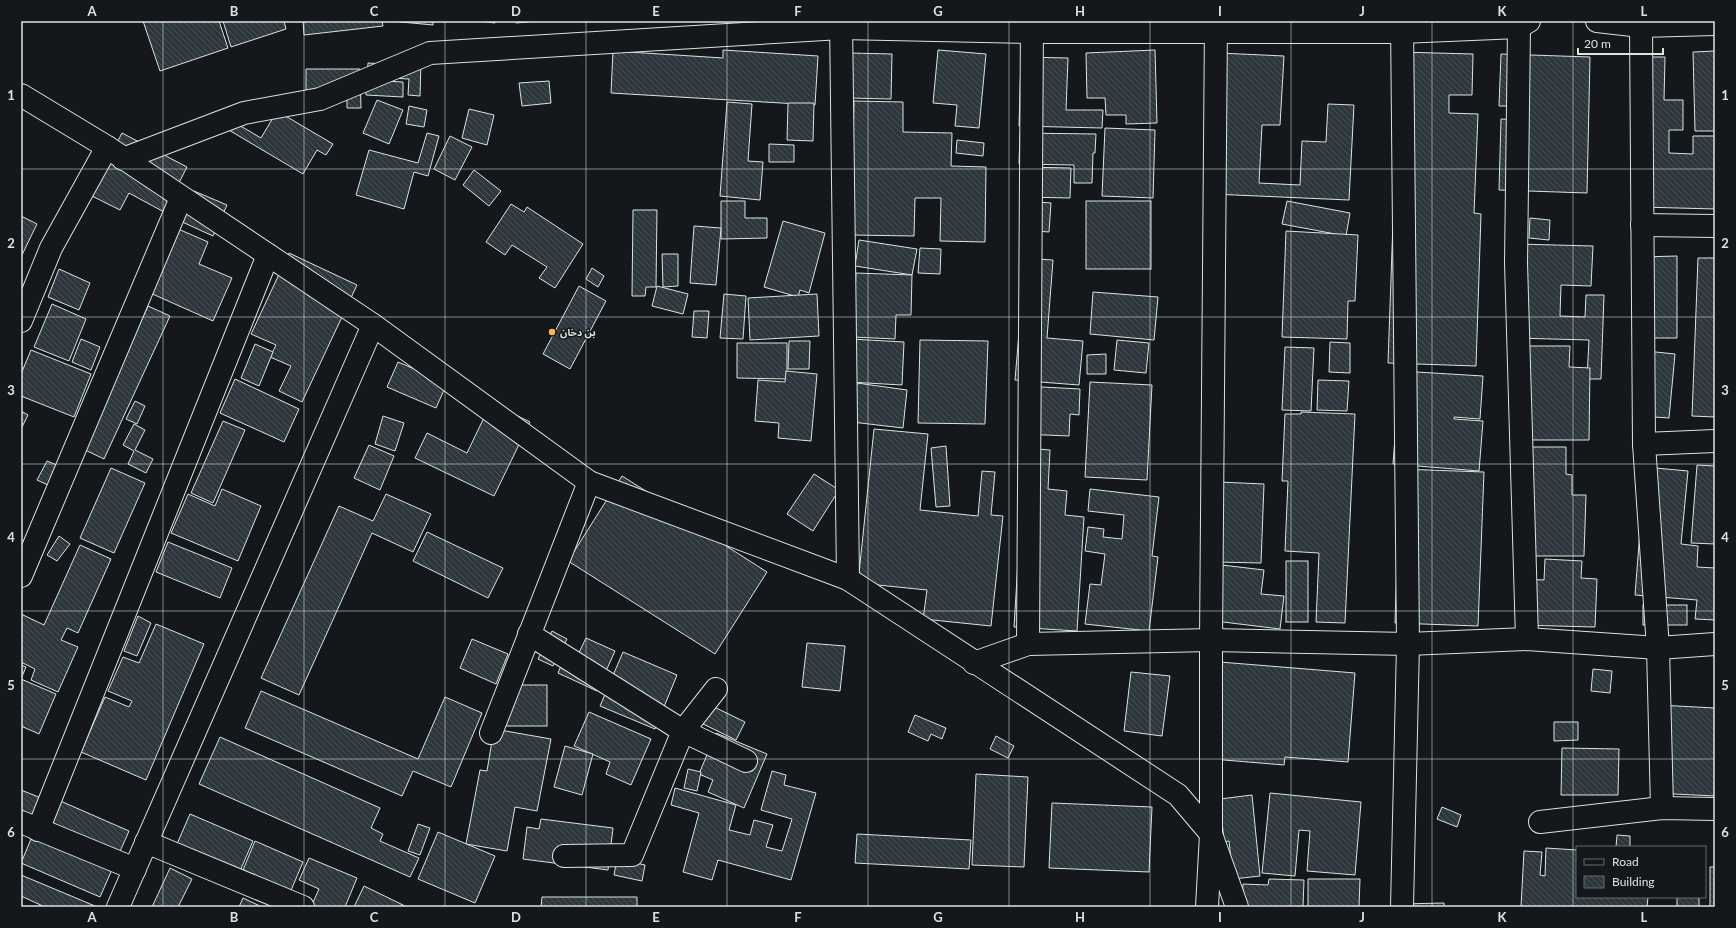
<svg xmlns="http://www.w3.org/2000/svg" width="1736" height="928" viewBox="0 0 1736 928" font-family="Lato,'Noto Sans Arabic',sans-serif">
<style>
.building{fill:url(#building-back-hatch);stroke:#d8e6dc}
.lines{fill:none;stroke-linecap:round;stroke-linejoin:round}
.minor-casing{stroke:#d8e6dc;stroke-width:24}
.minor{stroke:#14181c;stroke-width:22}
.grid{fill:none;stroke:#d8e6dc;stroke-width:1;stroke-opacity:0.55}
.poi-dot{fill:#ffb74d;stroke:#14181c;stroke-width:1.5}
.labels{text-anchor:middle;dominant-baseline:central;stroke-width:3;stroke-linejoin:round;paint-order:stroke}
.poi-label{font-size:10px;font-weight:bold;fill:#d8e6dc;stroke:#14181c;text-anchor:start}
.neatline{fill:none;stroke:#d8e6dc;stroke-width:1.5}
.grid-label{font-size:13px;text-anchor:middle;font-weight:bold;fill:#d8e6dc}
</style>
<defs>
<pattern id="building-back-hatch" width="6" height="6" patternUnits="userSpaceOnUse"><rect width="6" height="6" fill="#2c363c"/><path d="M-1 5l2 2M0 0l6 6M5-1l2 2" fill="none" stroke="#4a5358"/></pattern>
</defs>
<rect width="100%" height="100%" fill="#14181c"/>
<g class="building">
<polygon points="143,21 219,21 228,48 160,71"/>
<polygon points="223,21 284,21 286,29 231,47"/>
<polygon points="303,21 382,21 383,26 304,35"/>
<polygon points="391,21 433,21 433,25"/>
<polygon points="479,21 495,21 495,23"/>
<polygon points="516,21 537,21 516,23"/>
<polygon points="723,50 818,56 815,105 611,93 613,51 723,58"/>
<polygon points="938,50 986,54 979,128 955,126 957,105 933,103"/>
<polygon points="1155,50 1157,123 1126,124 1126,115 1106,115 1105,98 1087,98 1086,53"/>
<polygon points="1715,51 1715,131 1695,131 1693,52"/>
<polygon points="1399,52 1473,54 1472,95 1449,95 1449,113 1478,114 1474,213 1481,214 1476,366 1388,363"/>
<polygon points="849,53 892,54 891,99 848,98"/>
<polygon points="1219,53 1284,56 1280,125 1262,125 1259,183 1300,185 1302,141 1326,142 1328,104 1354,105 1349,200 1212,194"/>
<polygon points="1501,54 1590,57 1587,193 1499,190 1501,119 1522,120 1523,106 1499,106"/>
<polygon points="1021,57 1068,58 1066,110 1103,110 1102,128 1019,126"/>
<polygon points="1644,57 1665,57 1664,100 1683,100 1683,130 1669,130 1669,153 1693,154 1693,136 1715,136 1715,209 1640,207"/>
<polygon points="421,62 420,96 408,95 409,79 390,78"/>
<polygon points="368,63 386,64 386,81 403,82 403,97 366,95"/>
<polygon points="306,69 360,69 361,108 347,108 347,94 306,94"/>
<polygon points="549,81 551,103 522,106 519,83"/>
<polygon points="377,100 403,110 389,144 363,133"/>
<polygon points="854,101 903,102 903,132 952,133 951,166 986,167 985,242 940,241 941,198 915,198 914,236 851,235"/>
<polygon points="727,102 752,104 748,161 763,162 760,200 720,196"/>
<polygon points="788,103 814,103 813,141 787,140"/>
<polygon points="409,106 427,110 424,127 406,124"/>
<polygon points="469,109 494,115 487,145 462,138"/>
<polygon points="277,111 333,144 326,155 317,150 303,174 217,123 222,115 261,138"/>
<polygon points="1105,128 1155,130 1153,198 1102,196"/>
<polygon points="122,133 187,167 164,212 129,193 120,210 90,195"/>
<polygon points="427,133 439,136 428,176 414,172 404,209 356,195 369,150 418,163"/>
<polygon points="1020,133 1096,134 1095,153 1093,153 1092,183 1074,183 1074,165 1019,164"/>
<polygon points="450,136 472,147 455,180 434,169"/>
<polygon points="957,140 984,143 983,156 956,153"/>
<polygon points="769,144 794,145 794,162 769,162"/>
<polygon points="1023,167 1071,168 1070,198 1023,197"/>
<polygon points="474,170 501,191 489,206 463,185"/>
<polygon points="194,191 227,205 213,236 180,221"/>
<polygon points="721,201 745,201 745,218 767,218 767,238 721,239"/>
<polygon points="1026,201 1051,203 1049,232 1024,230"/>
<rect x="1086" y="201" width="65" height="68"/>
<polygon points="1287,201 1350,213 1346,236 1282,224"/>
<polygon points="511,204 524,212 527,207 583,244 555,288 539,278 547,267 512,245 505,255 486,242"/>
<polygon points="633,210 657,210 656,287 646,287 645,296 632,296"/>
<polygon points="21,216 37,224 21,257"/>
<polygon points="1530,218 1550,220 1549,240 1529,238"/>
<polygon points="783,221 825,233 809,293 800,290 798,297 764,287"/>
<polygon points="694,226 721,228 716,285 690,283"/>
<polygon points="176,228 208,242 199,264 232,278 213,321 148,292"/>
<polygon points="1286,231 1358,235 1355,301 1348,301 1347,339 1282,337"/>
<polygon points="1027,238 1036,259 1053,260 1047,338 1083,341 1079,385 1015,380"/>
<polygon points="859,240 917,249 912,275 855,266"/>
<polygon points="1517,244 1593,246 1591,286 1561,285 1560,316 1585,317 1586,295 1604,295 1601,379 1587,379 1589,340 1514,338"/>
<polygon points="920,248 941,249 940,274 918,273"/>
<polygon points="289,253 357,285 302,402 279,391 291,366 270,357 276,345 251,334"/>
<polygon points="662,254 678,254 678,286 663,287"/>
<polygon points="1677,256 1677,338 1640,338 1640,257"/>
<polygon points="1698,258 1715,258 1715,417 1692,416"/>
<polygon points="592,268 604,276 598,287 586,279"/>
<polygon points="59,269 90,283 79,310 48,297"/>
<polygon points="856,273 912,275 911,315 896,315 895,339 853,337"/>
<polygon points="579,286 606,301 570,369 543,354"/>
<polygon points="657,286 688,294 683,314 652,306"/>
<polygon points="1093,292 1158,297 1154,340 1090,334"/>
<polygon points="724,294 746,296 743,339 720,338"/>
<polygon points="817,294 819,336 750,340 748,298"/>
<polygon points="52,304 86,319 69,361 34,347"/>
<polygon points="148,306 170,316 104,459 83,449"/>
<polygon points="694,311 709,311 707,338 692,337"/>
<polygon points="81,339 100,347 91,370 72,362"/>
<polygon points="851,339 904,342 902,385 849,382"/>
<polygon points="920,340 988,341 985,424 918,423"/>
<polygon points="1117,340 1149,343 1146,373 1114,370"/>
<polygon points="789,341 810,341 809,369 788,369"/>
<polygon points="1330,342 1350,343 1350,373 1329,372"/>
<polygon points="737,343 787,343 787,379 737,378"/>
<polygon points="255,344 273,352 259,386 241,378"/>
<polygon points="1520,346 1570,346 1569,367 1590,368 1589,440 1520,440"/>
<polygon points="1285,347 1314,348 1311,411 1282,410"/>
<polygon points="31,350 91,374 74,417 21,396 21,374"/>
<polygon points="1646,351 1675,354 1669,418 1640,416"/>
<polygon points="1106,354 1106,374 1087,374 1087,355"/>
<polygon points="398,362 447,383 436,408 387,387"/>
<polygon points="786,371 817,374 811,441 778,438 779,423 755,421 758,380 785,382"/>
<polygon points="1400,371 1483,376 1480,419 1454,417 1454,419 1483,421 1479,471 1393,464"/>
<polygon points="235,379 299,409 284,442 220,413"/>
<polygon points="1318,380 1349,381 1347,411 1317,410"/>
<polygon points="1090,382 1152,385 1147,480 1085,477"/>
<polygon points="857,383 907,390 903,428 852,422"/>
<polygon points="1024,386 1080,389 1079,415 1070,414 1069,436 1022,434"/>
<polygon points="135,401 145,406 137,424 126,419"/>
<polygon points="491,403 530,422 494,496 415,458 427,433 467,453"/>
<polygon points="21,411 28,415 21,429"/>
<polygon points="1301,412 1355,414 1345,623 1316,622 1319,553 1285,551 1288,481 1282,481 1285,414 1301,414"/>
<polygon points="383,416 404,423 395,451 375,444"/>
<polygon points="223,421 245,430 213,503 191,493"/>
<polygon points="134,424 145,430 135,450 153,459 146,473 128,464 134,451 123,445"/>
<polygon points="874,429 928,434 920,510 978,516 982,471 995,472 991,515 1003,516 991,626 923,619 927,590 858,583"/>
<polygon points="369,445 394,456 380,490 354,478"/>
<polygon points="946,446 950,506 936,507 931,448"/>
<polygon points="1524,447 1566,447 1566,474 1572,475 1572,495 1586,495 1584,556 1522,556"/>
<polygon points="1025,448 1050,450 1048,489 1067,491 1065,515 1084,517 1077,631 1014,627"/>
<polygon points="47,461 59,466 50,486 37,480"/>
<polygon points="1697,465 1715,466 1715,544 1691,543"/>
<polygon points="1645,467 1688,471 1681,544 1698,546 1697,567 1715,568 1715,620 1695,619 1697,600 1635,595"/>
<polygon points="111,468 145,483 114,553 80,538"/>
<polygon points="1400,469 1484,472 1478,626 1395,623"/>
<polygon points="814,474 839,490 813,531 787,514"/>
<polygon points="622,476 660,500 651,513 669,524 676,514 767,572 715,654 568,561"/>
<polygon points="1219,482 1264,484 1261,563 1216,562"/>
<polygon points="222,489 261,506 238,561 171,533 188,494 215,506"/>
<polygon points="1090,489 1159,497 1152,556 1158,557 1149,631 1085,624 1090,584 1101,585 1105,554 1085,551 1088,527 1104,529 1103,537 1122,539 1124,515 1088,511"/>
<polygon points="386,494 431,514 413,552 372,533 299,695 261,678 339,506 373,521"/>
<polygon points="427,532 503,568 488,598 413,561"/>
<polygon points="59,536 70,544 57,561 47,555"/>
<polygon points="168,542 232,568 220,598 156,572"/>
<polygon points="80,545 111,559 78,633 67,628 61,640 78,647 58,692 31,680 35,669 21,662 21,614 44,625"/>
<polygon points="1545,559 1582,561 1581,578 1597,579 1595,627 1518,625 1520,579 1544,580"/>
<rect x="1286" y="561" width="22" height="61"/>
<polygon points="1222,565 1264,570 1261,594 1284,596 1280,629 1215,621"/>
<rect x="1643" y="605" width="44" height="20"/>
<polygon points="138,616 151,623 137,656 124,651"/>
<polygon points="156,624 204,644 146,780 81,752 105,697 129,707 132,701 108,691 123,657 139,663"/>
<polygon points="552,631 567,639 553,666 538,659"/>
<polygon points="586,638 615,651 597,691 558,673 566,654 576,659"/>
<polygon points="472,639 508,654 496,684 460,668"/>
<polygon points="807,643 845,646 840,691 802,687"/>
<polygon points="623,652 677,675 655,729 600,706"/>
<polygon points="1220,662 1355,673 1348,762 1285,757 1284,765 1212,759"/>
<polygon points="21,665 26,667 21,679"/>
<polygon points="1593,669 1612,671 1610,693 1591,691"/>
<polygon points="1131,672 1170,676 1162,736 1124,731"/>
<polygon points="21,679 56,694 39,734 21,726"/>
<rect x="506" y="685" width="41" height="41"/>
<polygon points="261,691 418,759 445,697 482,713 451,787 413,771 402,796 245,728"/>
<polygon points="708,704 745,722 736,740 699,722"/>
<polygon points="1658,705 1715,708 1715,796 1654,793"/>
<polygon points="589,712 651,739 631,785 606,774 610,762 574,746"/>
<polygon points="915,715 946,728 942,739 931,734 928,741 908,732"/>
<polygon points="1554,722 1578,722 1578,740 1554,741"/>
<polygon points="494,729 551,739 537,811 515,807 507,851 466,844 480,770 487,771"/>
<polygon points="716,733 767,754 744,808 708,792 713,780 699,774"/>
<polygon points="996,736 1014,746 1008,758 990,749"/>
<polygon points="220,737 380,808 371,828 383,834 380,841 419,858 410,877 199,784"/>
<polygon points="565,746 593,754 582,795 554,787"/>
<polygon points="1562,748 1619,749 1618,795 1561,795"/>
<polygon points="688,769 701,772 697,791 684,788"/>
<polygon points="772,771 786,775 784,785 816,793 791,880 718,860 712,880 683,872 699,813 671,805 675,788 736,805 729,830 750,835 754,820 773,825 766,847 782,851 792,819 761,810"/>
<polygon points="976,774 1028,777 1024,867 972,865"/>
<polygon points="21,790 41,798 28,831 21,829"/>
<polygon points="1270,793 1361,802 1355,875 1307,871 1310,831 1299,830 1295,876 1262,873"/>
<polygon points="1252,795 1260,876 1233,879 1229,841 1224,842 1220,799"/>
<polygon points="49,796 129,831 100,897 21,863"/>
<polygon points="1052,803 1152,807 1149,872 1049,868"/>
<polygon points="1442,807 1461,815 1457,827 1437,819"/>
<polygon points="190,814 253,841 233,887 170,860"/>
<polygon points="541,819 613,828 608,870 523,859 527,827 539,829"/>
<polygon points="418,824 430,828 420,855 408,851"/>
<polygon points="438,832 495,856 475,903 418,879"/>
<polygon points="857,834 971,840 969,869 855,863"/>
<polygon points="1617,835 1630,836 1630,847 1616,847"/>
<polygon points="255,841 303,862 284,907 236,887"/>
<polygon points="1546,848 1577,850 1577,897 1648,897 1647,907 1521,907 1524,851 1542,852 1540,875 1545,876"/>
<polygon points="309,858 357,878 345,907 311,907 319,889 299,880"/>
<polygon points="617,859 645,865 642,881 614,875"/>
<rect x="1710" y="867" width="5" height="40"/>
<polygon points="170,868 192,879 178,907 152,907"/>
<polygon points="21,875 95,906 94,907 45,907 21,896"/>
<polygon points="1269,879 1304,880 1303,907 1242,907 1243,884 1268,885"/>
<polygon points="1308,879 1360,879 1359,907 1308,907"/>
<polygon points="364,886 405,906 404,907 354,907"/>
<polygon points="542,897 637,897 637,907 541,907"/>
<rect x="1677" y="897" width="22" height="10"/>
<polygon points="243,898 262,907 239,907"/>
<polygon points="1444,903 1444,907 1401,907 1401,904"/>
</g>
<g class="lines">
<g class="minor-casing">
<g id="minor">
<polyline points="841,21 848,579"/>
<polyline points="1402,21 1408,644 1402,907"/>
<polyline points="1597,21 1641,26 1715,24"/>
<polyline points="1641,26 1644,444 1658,648 1662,808"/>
<polyline points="1519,27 1516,263 1527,639"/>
<polyline points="21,95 107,147 373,325 589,482 848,579 1178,795 1211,834 1237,907"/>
<polyline points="123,159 244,113 320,99 430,53 841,28 1032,32 1401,32 1519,27 1529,21"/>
<polyline points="1642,225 1715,226"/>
<polyline points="21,321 51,248 107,147"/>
<polyline points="1644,444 1715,441"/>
<polyline points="21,576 181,198"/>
<polyline points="529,634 683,731 746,761"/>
<polyline points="1028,644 1032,21"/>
<polyline points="974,663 1028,644 1211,640 1408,644 1527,639 1658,648 1715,644"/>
<polyline points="491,733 589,482"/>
<polyline points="21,822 135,869"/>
<polyline points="1540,822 1662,808 1715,809"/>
<polyline points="38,830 268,255"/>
<polyline points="146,842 303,907"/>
<polyline points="564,856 632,855 683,731 716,689"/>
<polyline points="118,907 373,325"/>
<polyline points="1207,907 1211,834 1211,640 1216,21"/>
</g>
</g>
<use href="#minor" class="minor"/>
</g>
<path class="grid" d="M163,21V907M304,21V907M445,21V907M586,21V907M727,21V907M868,21V907M1009,21V907M1150,21V907M1291,21V907M1432,21V907M1573,21V907M21,169H1715M21,317H1715M21,464H1715M21,611H1715M21,759H1715"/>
<circle class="poi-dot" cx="552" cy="332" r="4"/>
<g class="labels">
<g class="poi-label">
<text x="560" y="332">بن دخان</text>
</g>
</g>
<rect width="1736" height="928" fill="none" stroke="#14181c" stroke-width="44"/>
<rect x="1576" y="846" width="130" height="52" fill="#14181c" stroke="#626a69"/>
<rect x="1584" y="859" width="20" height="6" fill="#14181c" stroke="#626a69"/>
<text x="1612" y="866" font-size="12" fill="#d8e6dc">Road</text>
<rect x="1584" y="876" width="20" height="12" fill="url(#building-back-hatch)" stroke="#626a69"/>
<text x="1612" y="886" font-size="12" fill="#d8e6dc">Building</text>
<path d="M1578 48v6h85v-6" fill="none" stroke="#d8e6dc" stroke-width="2"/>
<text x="1584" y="48" font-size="12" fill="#d8e6dc" stroke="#14181c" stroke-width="3" paint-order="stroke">20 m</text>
<rect x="22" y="22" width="1692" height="884" class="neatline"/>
<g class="grid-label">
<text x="92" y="16">A</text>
<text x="234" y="16">B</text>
<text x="374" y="16">C</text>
<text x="516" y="16">D</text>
<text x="656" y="16">E</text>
<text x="798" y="16">F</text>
<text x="938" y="16">G</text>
<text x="1080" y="16">H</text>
<text x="1220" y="16">I</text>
<text x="1362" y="16">J</text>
<text x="1502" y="16">K</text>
<text x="1644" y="16">L</text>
<text x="11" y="100">1</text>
<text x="1725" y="100">1</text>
<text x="11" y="248">2</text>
<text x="1725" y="248">2</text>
<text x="11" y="395">3</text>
<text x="1725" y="395">3</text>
<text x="11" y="542">4</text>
<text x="1725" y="542">4</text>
<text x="11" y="690">5</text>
<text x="1725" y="690">5</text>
<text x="11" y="837">6</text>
<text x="1725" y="837">6</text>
<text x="92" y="922">A</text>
<text x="234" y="922">B</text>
<text x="374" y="922">C</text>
<text x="516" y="922">D</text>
<text x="656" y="922">E</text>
<text x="798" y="922">F</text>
<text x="938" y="922">G</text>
<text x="1080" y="922">H</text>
<text x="1220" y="922">I</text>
<text x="1362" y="922">J</text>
<text x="1502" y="922">K</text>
<text x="1644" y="922">L</text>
</g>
</svg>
